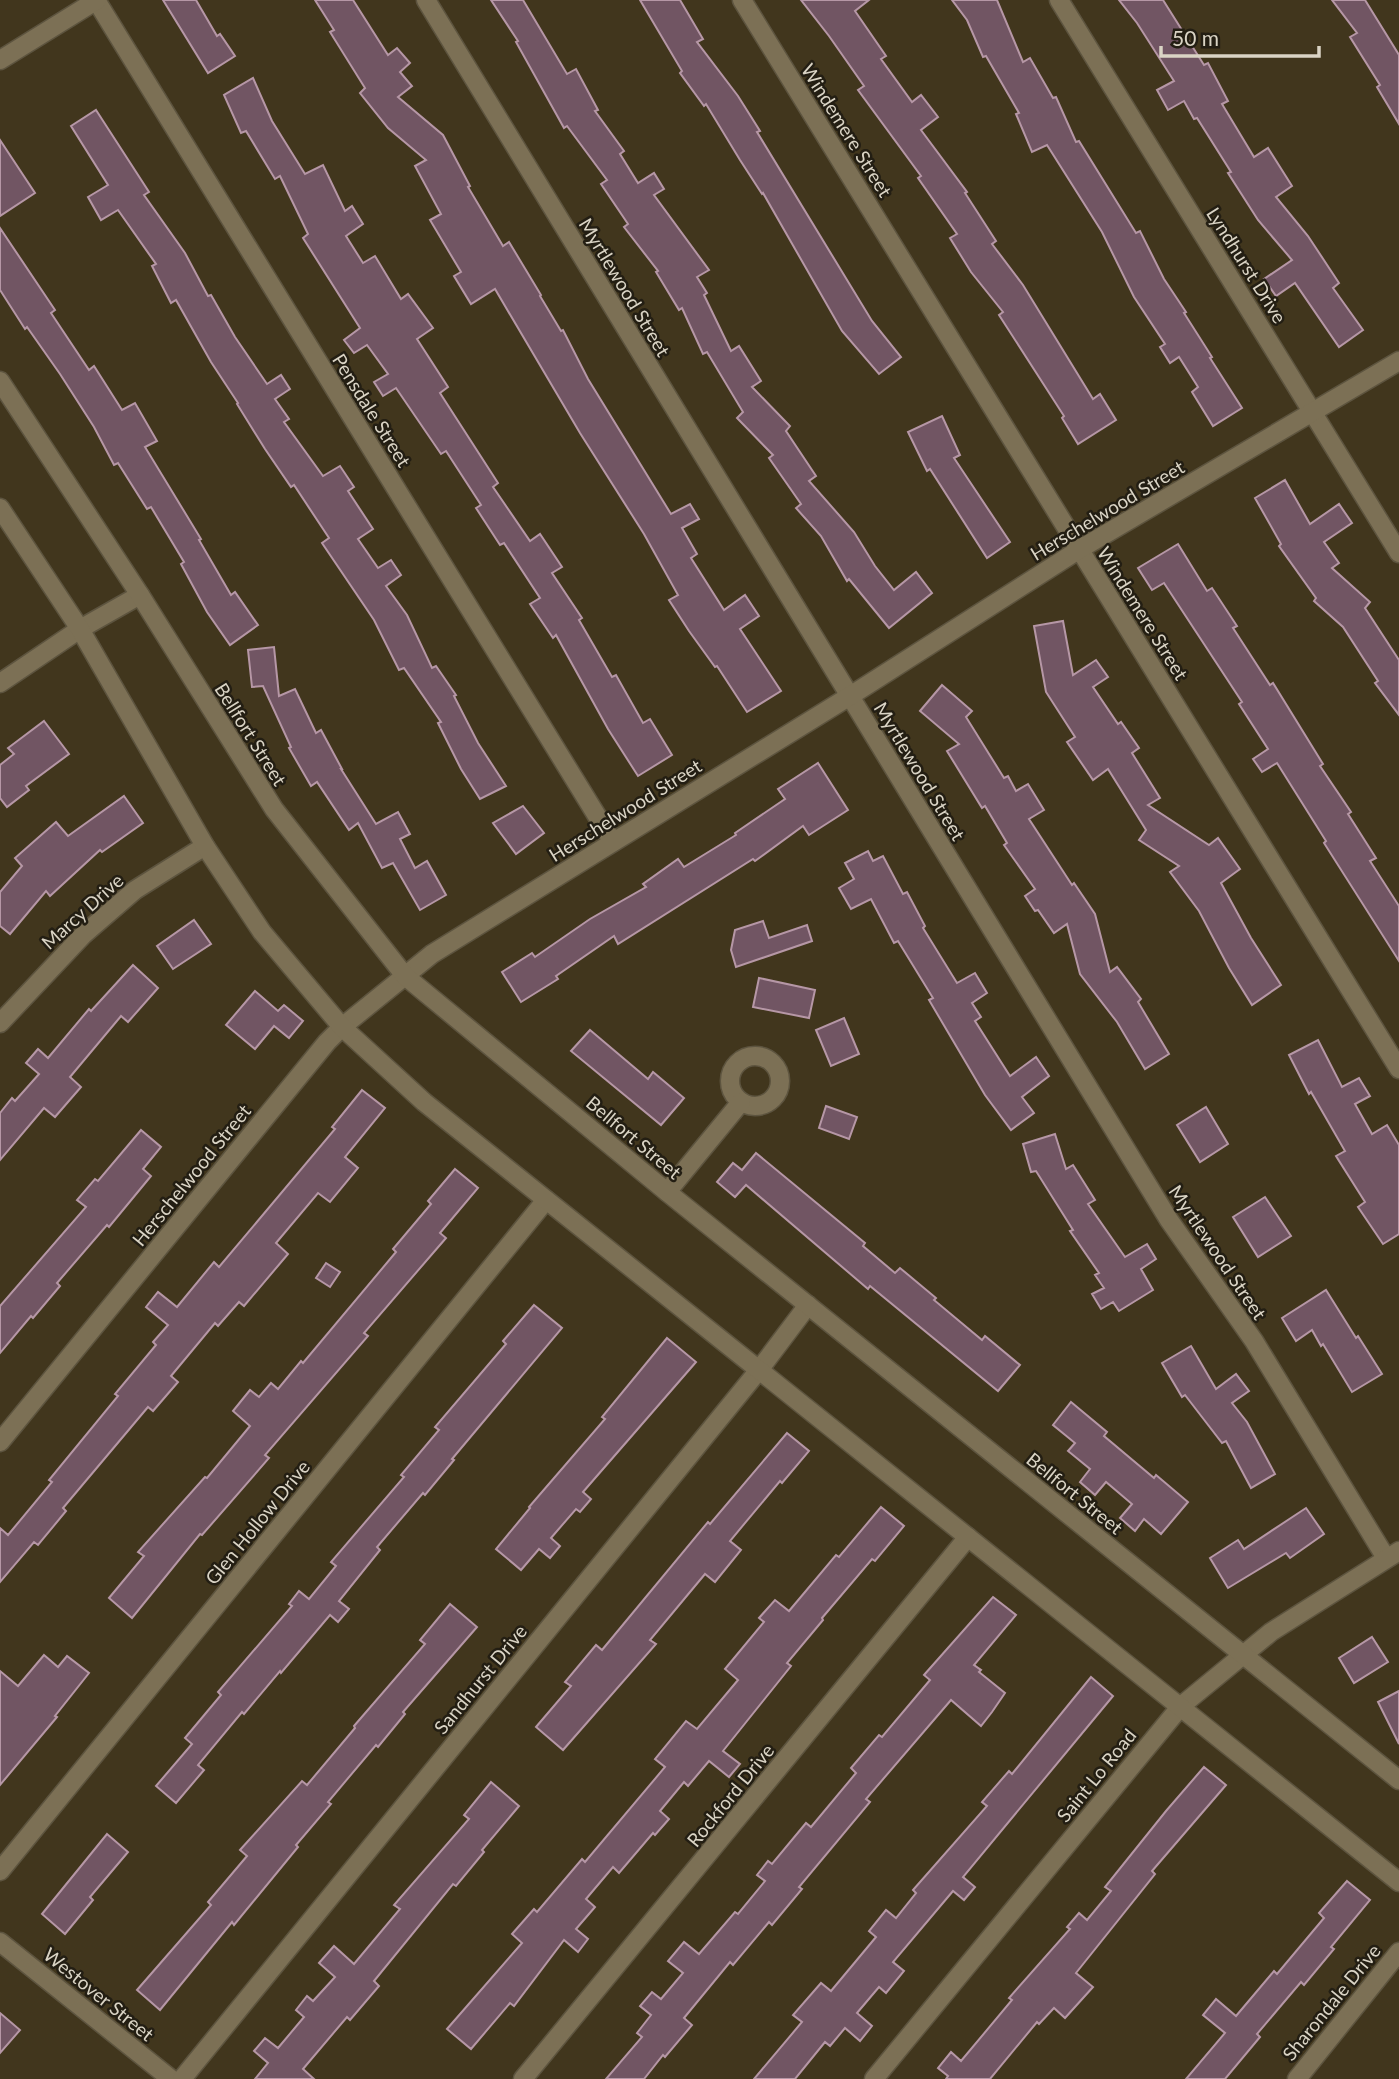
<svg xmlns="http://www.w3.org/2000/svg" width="1399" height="2079" viewBox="0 0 1399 2079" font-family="Lato,sans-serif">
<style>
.building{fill:#715563;stroke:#b697a6;stroke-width:2}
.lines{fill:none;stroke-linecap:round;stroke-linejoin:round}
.minor-casing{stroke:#5d543f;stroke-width:21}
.tertiary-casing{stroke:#5d543f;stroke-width:21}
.secondary-casing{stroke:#5d543f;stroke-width:21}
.minor{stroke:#7c7055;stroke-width:18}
.tertiary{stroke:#7c7055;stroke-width:18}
.secondary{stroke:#7c7055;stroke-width:18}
.labels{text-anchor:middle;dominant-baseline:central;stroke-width:5;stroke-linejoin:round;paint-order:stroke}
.street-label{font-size:19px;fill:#dad4c5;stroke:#231e13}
</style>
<rect width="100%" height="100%" fill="#41361d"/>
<g class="building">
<polygon points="163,0 196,0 217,36 220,34 235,56 208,73"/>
<polygon points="315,0 353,0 388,55 397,48 410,63 400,72 412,86 398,97 443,135 470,186 468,187 503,246 509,242 541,295 540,296 561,331 563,330 588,379 671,514 690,504 699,519 682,528 697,554 691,558 724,610 745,595 759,616 740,629 781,691 747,712 717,666 715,667 689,631 669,600 678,595 644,534 580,433 495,289 471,304 454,276 461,272 430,220 441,214 415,166 426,160 388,128 360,93 365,88 330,32 334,30"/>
<polygon points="491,0 523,0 567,74 576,69 598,110 595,111 624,151 620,154 638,183 654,173 664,189 654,195 709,270 697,277 707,293 704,295 731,351 739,346 761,381 752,387 790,426 786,431 816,476 809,481 854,532 875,566 894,590 916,572 932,593 889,628 849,579 847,581 821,536 796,508 801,504 769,458 773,455 737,418 743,412 707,352 703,354 682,308 679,310 656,272 658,271 624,227 628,224 601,184 607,180 567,126 564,128 516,42 518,41"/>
<polygon points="640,0 680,0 703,39 697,42 738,96 760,131 757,132 872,321 901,357 879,374 842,331 763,193 762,194 740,160 706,104 704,106 680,73 682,71"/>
<polygon points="801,0 869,0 855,11 886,56 881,59 912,102 921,95 938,117 921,130 967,192 965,193 996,241 992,244 1023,285 1093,399 1100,394 1116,420 1078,444 1062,418 1064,416 999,315 1003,312 971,272 950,238 957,234 918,178 921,176 858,90 864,86 829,36"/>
<polygon points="952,0 997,0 1023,62 1030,58 1053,98 1056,97 1076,142 1079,141 1136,233 1140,231 1164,279 1186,312 1184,313 1212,357 1210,358 1242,408 1213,426 1192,392 1198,387 1179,357 1170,363 1160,347 1165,344 1134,297 1102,232 1047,145 1032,152 1016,114 1019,113 986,56 983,57 967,20"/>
<polygon points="1119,0 1163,0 1204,65 1208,63 1228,101 1222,104 1254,157 1268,148 1292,186 1276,197 1308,236 1339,283 1333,288 1363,330 1339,347 1295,283 1276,296 1264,279 1292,260 1258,220 1228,173 1231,172 1197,118 1194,119 1184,101 1168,110 1157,90 1174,81 1137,23"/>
<polygon points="1332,0 1365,0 1399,55 1399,124 1377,87 1380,85 1350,37 1357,33"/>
<polygon points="253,78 272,121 305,174 323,165 345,211 352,206 363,224 346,236 363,263 375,256 401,299 408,294 433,328 417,339 448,387 440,393 498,483 493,487 530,541 540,534 562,567 552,573 582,618 579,620 612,677 616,675 643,723 650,719 672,755 638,776 608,729 556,635 553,638 530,604 540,598 504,543 500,545 476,508 481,505 446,451 441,454 396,388 383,396 374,382 388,374 367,345 354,353 344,340 360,328 303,238 308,234 280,176 275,179 246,131 241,133 224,95"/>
<polygon points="96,110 149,192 144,195 185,253 208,296 211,295 235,337 267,384 281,375 290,389 275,399 289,419 284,422 323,476 340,466 354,487 348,491 373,529 358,539 378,568 391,560 401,575 386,586 407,615 432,668 436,666 456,695 454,696 478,743 506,786 480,799 461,769 438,723 441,722 404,668 399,670 374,620 322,543 329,538 294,485 291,487 265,449 237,404 238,403 211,362 176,300 171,303 152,266 156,264 118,210 101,220 88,197 108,185 71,126"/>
<polygon points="0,140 35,193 0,216"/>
<polygon points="0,228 55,310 51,313 89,370 94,366 122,410 135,403 157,441 145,447 201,539 199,540 231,595 235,592 258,625 230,645 207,612 181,564 184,562 151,507 147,509 118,463 114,465 94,427 60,374 27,327 25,329 0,290"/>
<polygon points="942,416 960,455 954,458 1010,542 987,558 930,469 927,471 908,432"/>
<polygon points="1285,480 1310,524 1339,504 1352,523 1324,542 1339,563 1332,568 1370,602 1365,608 1399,660 1399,715 1375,683 1378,681 1343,627 1314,601 1316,598 1279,546 1281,544 1255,498"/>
<polygon points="1178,544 1207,591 1212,588 1237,626 1233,628 1270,685 1273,683 1323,764 1320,766 1351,812 1348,814 1376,858 1370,861 1399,906 1399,961 1324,843 1326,841 1277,763 1262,772 1253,759 1268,749 1239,704 1242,702 1164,583 1152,590 1138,568"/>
<polygon points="1063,621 1073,675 1096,660 1108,677 1093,687 1118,724 1121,722 1139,748 1132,753 1160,798 1148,805 1209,845 1218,838 1240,869 1221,883 1251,938 1281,985 1252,1005 1229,968 1199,911 1170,872 1179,866 1139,840 1146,830 1108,769 1093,780 1067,742 1075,737 1046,692 1034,626"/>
<polygon points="274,647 279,696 295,689 316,733 321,730 342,769 341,769 376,824 398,812 410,834 400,839 415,868 427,861 446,895 420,910 393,863 382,868 358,823 349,830 317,782 311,786 289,748 291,747 263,686 252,687 248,650"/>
<polygon points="942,685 972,711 966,717 1004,778 1008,776 1016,791 1028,784 1044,810 1029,819 1072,885 1074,883 1095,914 1110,972 1117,967 1141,999 1138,1002 1169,1054 1145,1069 1117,1022 1080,974 1067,924 1054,933 1038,910 1035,911 1025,896 1035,889 1004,845 1007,843 985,806 982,808 947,751 959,744 920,711"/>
<polygon points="44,721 69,754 26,786 29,790 7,807 0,798 0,765 14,754 8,748"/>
<polygon points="818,763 848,810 809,835 803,826 755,861 753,859 618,944 614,936 556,976 558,979 521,1002 502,972 532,953 535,957 590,919 646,887 643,884 678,859 684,867 736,835 735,833 785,799 778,789"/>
<polygon points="124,796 143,823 102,852 100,850 50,896 46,891 10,934 0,926 0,892 22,866 15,858 56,822 68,836"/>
<polygon points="523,806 544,833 516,854 493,823"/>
<polygon points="868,851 873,861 883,856 903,894 907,892 925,926 923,928 957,983 975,973 987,993 972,1003 981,1017 975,1021 1010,1076 1036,1057 1049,1076 1022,1097 1034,1113 1011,1130 985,1095 929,1000 933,998 898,941 894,943 871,899 851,909 839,888 854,879 845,863"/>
<polygon points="194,920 211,944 173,969 157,946"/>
<polygon points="763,921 769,938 807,925 812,941 736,967 731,950 735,930"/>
<polygon points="133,965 158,988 128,1022 121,1016 70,1077 81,1087 55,1117 44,1108 0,1160 0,1113 12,1098 15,1101 39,1074 26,1063 38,1049 48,1058 89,1009 91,1011"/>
<polygon points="759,978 815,990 809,1018 753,1007"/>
<polygon points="255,991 278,1011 284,1005 303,1021 289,1038 274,1026 255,1049 226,1025"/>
<polygon points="844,1018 859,1054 831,1066 816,1030"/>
<polygon points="590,1030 648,1079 653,1072 684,1098 661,1125 571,1051"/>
<polygon points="1318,1040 1342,1087 1359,1078 1370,1096 1355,1104 1372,1134 1387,1125 1399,1145 1399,1234 1383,1244 1358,1207 1365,1202 1336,1156 1345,1151 1311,1092 1309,1094 1289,1055"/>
<polygon points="362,1090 385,1108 345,1157 358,1168 330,1202 318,1193 276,1243 288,1254 244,1306 239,1302 218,1326 215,1323 171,1376 178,1382 153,1411 148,1407 63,1508 66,1511 38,1545 34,1542 0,1582 0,1528 8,1535 52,1482 49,1480 118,1396 115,1394 156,1345 153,1342 168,1325 146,1307 158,1292 177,1307 214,1262 219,1267 335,1129 332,1127"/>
<polygon points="826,1106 857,1117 849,1139 819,1128"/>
<polygon points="1206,1107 1228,1144 1200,1162 1177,1125"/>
<polygon points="141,1130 161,1147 143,1169 151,1176 109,1227 107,1225 57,1283 60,1286 33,1318 31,1316 0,1353 0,1306 86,1207 77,1200 95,1179 98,1181"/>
<polygon points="1055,1134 1066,1169 1073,1165 1095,1200 1088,1204 1125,1257 1147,1244 1156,1259 1141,1269 1153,1290 1119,1311 1113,1302 1101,1309 1092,1294 1104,1288 1095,1275 1099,1273 1070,1231 1073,1230 1036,1171 1031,1172 1023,1144"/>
<polygon points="756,1153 865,1243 863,1246 895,1273 900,1268 936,1298 934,1300 982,1340 985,1336 1020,1365 998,1391 870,1286 868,1289 746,1185 735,1197 717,1182 733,1163 742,1170"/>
<polygon points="455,1169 478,1188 440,1233 446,1238 364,1333 368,1336 265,1455 269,1458 202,1535 200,1534 132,1618 109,1598 144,1556 138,1552 205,1477 207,1478 250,1426 233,1411 250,1390 259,1397 271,1383 278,1389 301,1361 303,1363 396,1252 393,1249 431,1204 428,1201"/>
<polygon points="1265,1197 1291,1236 1258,1257 1233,1217"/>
<polygon points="326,1263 340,1272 330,1287 316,1278"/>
<polygon points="1326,1290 1356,1338 1358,1336 1382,1374 1352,1392 1323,1344 1321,1346 1312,1330 1296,1341 1282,1318"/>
<polygon points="534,1305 562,1328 452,1459 454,1460 425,1495 423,1493 377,1547 380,1550 339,1601 349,1609 338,1622 330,1615 281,1673 280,1671 244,1714 242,1712 198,1765 204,1770 176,1803 156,1786 192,1744 185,1738 221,1695 218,1692 292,1606 289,1604 299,1591 309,1599 336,1566 331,1562 404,1477 401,1475 439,1430 435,1427 506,1344 503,1341"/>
<polygon points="667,1338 696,1362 583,1492 591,1499 580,1512 576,1509 551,1538 560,1546 550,1558 539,1549 521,1570 496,1549 530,1508 529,1507 605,1419 602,1417"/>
<polygon points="1191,1346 1216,1389 1236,1374 1249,1391 1232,1403 1247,1422 1275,1474 1251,1488 1226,1441 1222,1443 1185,1395 1182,1397 1162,1363"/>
<polygon points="1071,1402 1107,1432 1104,1436 1154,1478 1156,1475 1188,1502 1161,1534 1144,1519 1135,1531 1120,1518 1132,1504 1106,1482 1095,1495 1080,1482 1090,1469 1068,1451 1075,1443 1053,1425"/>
<polygon points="787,1433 809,1451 782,1483 780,1481 730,1541 741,1550 715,1582 705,1574 650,1640 656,1644 563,1750 536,1727 571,1686 565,1682 596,1645 602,1650 708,1522 710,1524"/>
<polygon points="881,1507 904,1526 875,1561 872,1559 822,1618 823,1620 787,1663 791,1666 723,1751 740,1764 729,1777 709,1761 688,1786 684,1782 660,1811 669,1819 655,1835 653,1833 619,1873 613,1867 586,1899 595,1907 576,1929 588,1939 578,1952 564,1940 514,2006 510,2003 471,2049 447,2029 522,1943 512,1934 534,1909 537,1912 582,1859 585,1862 665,1767 655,1759 686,1721 697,1729 738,1680 725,1669 764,1622 759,1618 775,1600 789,1611 836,1555 839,1557"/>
<polygon points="1306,1508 1324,1534 1290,1558 1286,1553 1228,1588 1210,1558 1238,1540 1244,1549"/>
<polygon points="993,1597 1016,1615 974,1665 981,1670 979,1672 1005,1693 992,1712 981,1726 951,1700 866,1799 870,1802 799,1887 802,1889 772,1925 769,1922 733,1965 730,1962 684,2018 692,2025 665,2057 663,2055 644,2079 606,2079 642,2037 637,2033 651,2015 640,2006 652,1992 661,1999 683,1973 668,1961 684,1942 699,1954 735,1912 738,1914 765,1881 757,1875 768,1861 772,1864 806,1823 811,1827 856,1773 851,1768 879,1735 882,1737 930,1680 924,1675"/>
<polygon points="450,1604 477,1627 403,1712 405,1714 378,1747 376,1745 328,1802 331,1804 296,1845 298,1847 234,1925 232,1922 160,2010 137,1990 211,1905 208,1902 247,1856 240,1850 302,1781 307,1785 355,1728 354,1726 425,1644 420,1640"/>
<polygon points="1372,1637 1388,1662 1354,1683 1339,1658"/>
<polygon points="44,1655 58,1667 67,1656 89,1673 55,1716 57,1717 0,1785 0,1671 18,1686"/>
<polygon points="1091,1677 1113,1696 963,1877 975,1887 964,1900 953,1891 893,1962 904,1971 886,1993 879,1987 857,2013 872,2026 860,2041 845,2028 830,2046 825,2042 795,2079 754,2079 802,2022 793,2015 821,1983 831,1991 876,1937 869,1931 886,1910 896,1918 916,1893 913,1890 987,1806 982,1802 1009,1771 1012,1774"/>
<polygon points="1399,1691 1399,1744 1378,1702"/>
<polygon points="1204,1767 1226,1785 1152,1871 1155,1874 1076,1973 1093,1987 1065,2018 1054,2008 1039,2024 1037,2022 990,2079 946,2079 948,2076 938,2068 951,2052 961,2061 1012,2000 1009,1998 1070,1929 1067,1927 1079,1913 1087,1920 1111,1891 1105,1887 1166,1811"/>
<polygon points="491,1782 519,1806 482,1850 484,1852 456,1886 453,1884 374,1981 379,1986 350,2020 347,2017 303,2069 314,2079 255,2079 268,2063 254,2051 265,2038 278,2048 304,2017 296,2010 307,1996 313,2001 335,1977 319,1963 334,1946 354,1964 400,1909 394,1905 469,1819 464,1815"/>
<polygon points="107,1834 128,1852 90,1897 93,1900 65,1934 42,1914"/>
<polygon points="1347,1881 1370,1900 1331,1947 1334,1949 1304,1985 1301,1982 1257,2034 1260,2037 1225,2079 1186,2079 1225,2033 1203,2015 1216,1999 1236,2016 1274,1971 1277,1974 1324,1918 1319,1913"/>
<polygon points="0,2013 20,2030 0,2053"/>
</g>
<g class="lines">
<g class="minor-casing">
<g id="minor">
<polyline points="96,0 613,842"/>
<polyline points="426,0 1169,1220 1254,1341 1386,1558"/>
<polyline points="742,0 1399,1069"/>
<polyline points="1059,0 1399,553"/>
<polyline points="0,683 80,629 140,595"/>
<polyline points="0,1023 83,935 135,890 205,846"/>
<circle cx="755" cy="1081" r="25"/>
<polyline points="667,1192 741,1102"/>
<polyline points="0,1442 327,1042 342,1027 432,954 850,696 1080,549 1399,361"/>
<polyline points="0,1871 546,1200"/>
<polyline points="0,1942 171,2079"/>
<polyline points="182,2079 759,1370 808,1305"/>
<polyline points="523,2079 968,1537"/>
<polyline points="874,2079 1181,1706 1271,1632 1399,1551"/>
<polyline points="1297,2079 1399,1952"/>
</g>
</g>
<g class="tertiary-casing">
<polyline id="tertiary" points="0,60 97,0"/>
</g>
<g class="secondary-casing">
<g id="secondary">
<polyline points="0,381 140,595 274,809 405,976 667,1192 1399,1780"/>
<polyline points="0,508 80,629 205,846 262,932 342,1027 424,1102 1399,1882"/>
</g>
</g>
<use href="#minor" class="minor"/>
<use href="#tertiary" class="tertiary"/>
<use href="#secondary" class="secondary"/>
</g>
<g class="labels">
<g class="street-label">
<text transform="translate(847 130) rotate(58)">Windemere Street</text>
<text transform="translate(1247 265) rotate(58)">Lyndhurst Drive</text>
<text transform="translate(625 287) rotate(59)">Myrtlewood Street</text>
<text transform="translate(372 410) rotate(58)">Pensdale Street</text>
<text transform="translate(1107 510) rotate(-31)">Herschelwood Street</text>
<text transform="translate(1143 613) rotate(58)">Windemere Street</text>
<text transform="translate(251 734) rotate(58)">Bellfort Street</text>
<text transform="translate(920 771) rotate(59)">Myrtlewood Street</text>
<text transform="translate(625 810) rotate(-32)">Herschelwood Street</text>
<text transform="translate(82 911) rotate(-42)">Marcy Drive</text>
<text transform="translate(634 1137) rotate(40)">Bellfort Street</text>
<text transform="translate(191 1175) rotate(-51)">Herschelwood Street</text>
<text transform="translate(1218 1252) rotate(56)">Myrtlewood Street</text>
<text transform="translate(1075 1493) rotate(39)">Bellfort Street</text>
<text transform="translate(257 1522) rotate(-51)">Glen Hollow Drive</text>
<text transform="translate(480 1679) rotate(-51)">Sandhurst Drive</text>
<text transform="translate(1096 1775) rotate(-51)">Saint Lo Road</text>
<text transform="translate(730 1795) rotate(-51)">Rockford Drive</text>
<text transform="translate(99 1994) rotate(39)">Westover Street</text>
<text transform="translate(1331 2002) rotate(-51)">Sharondale Drive</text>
</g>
</g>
<path d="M1161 46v10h158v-10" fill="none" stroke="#dad4c5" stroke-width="3.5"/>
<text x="1172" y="46" font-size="21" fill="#dad4c5" stroke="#231e13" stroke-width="5" paint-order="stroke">50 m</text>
</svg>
